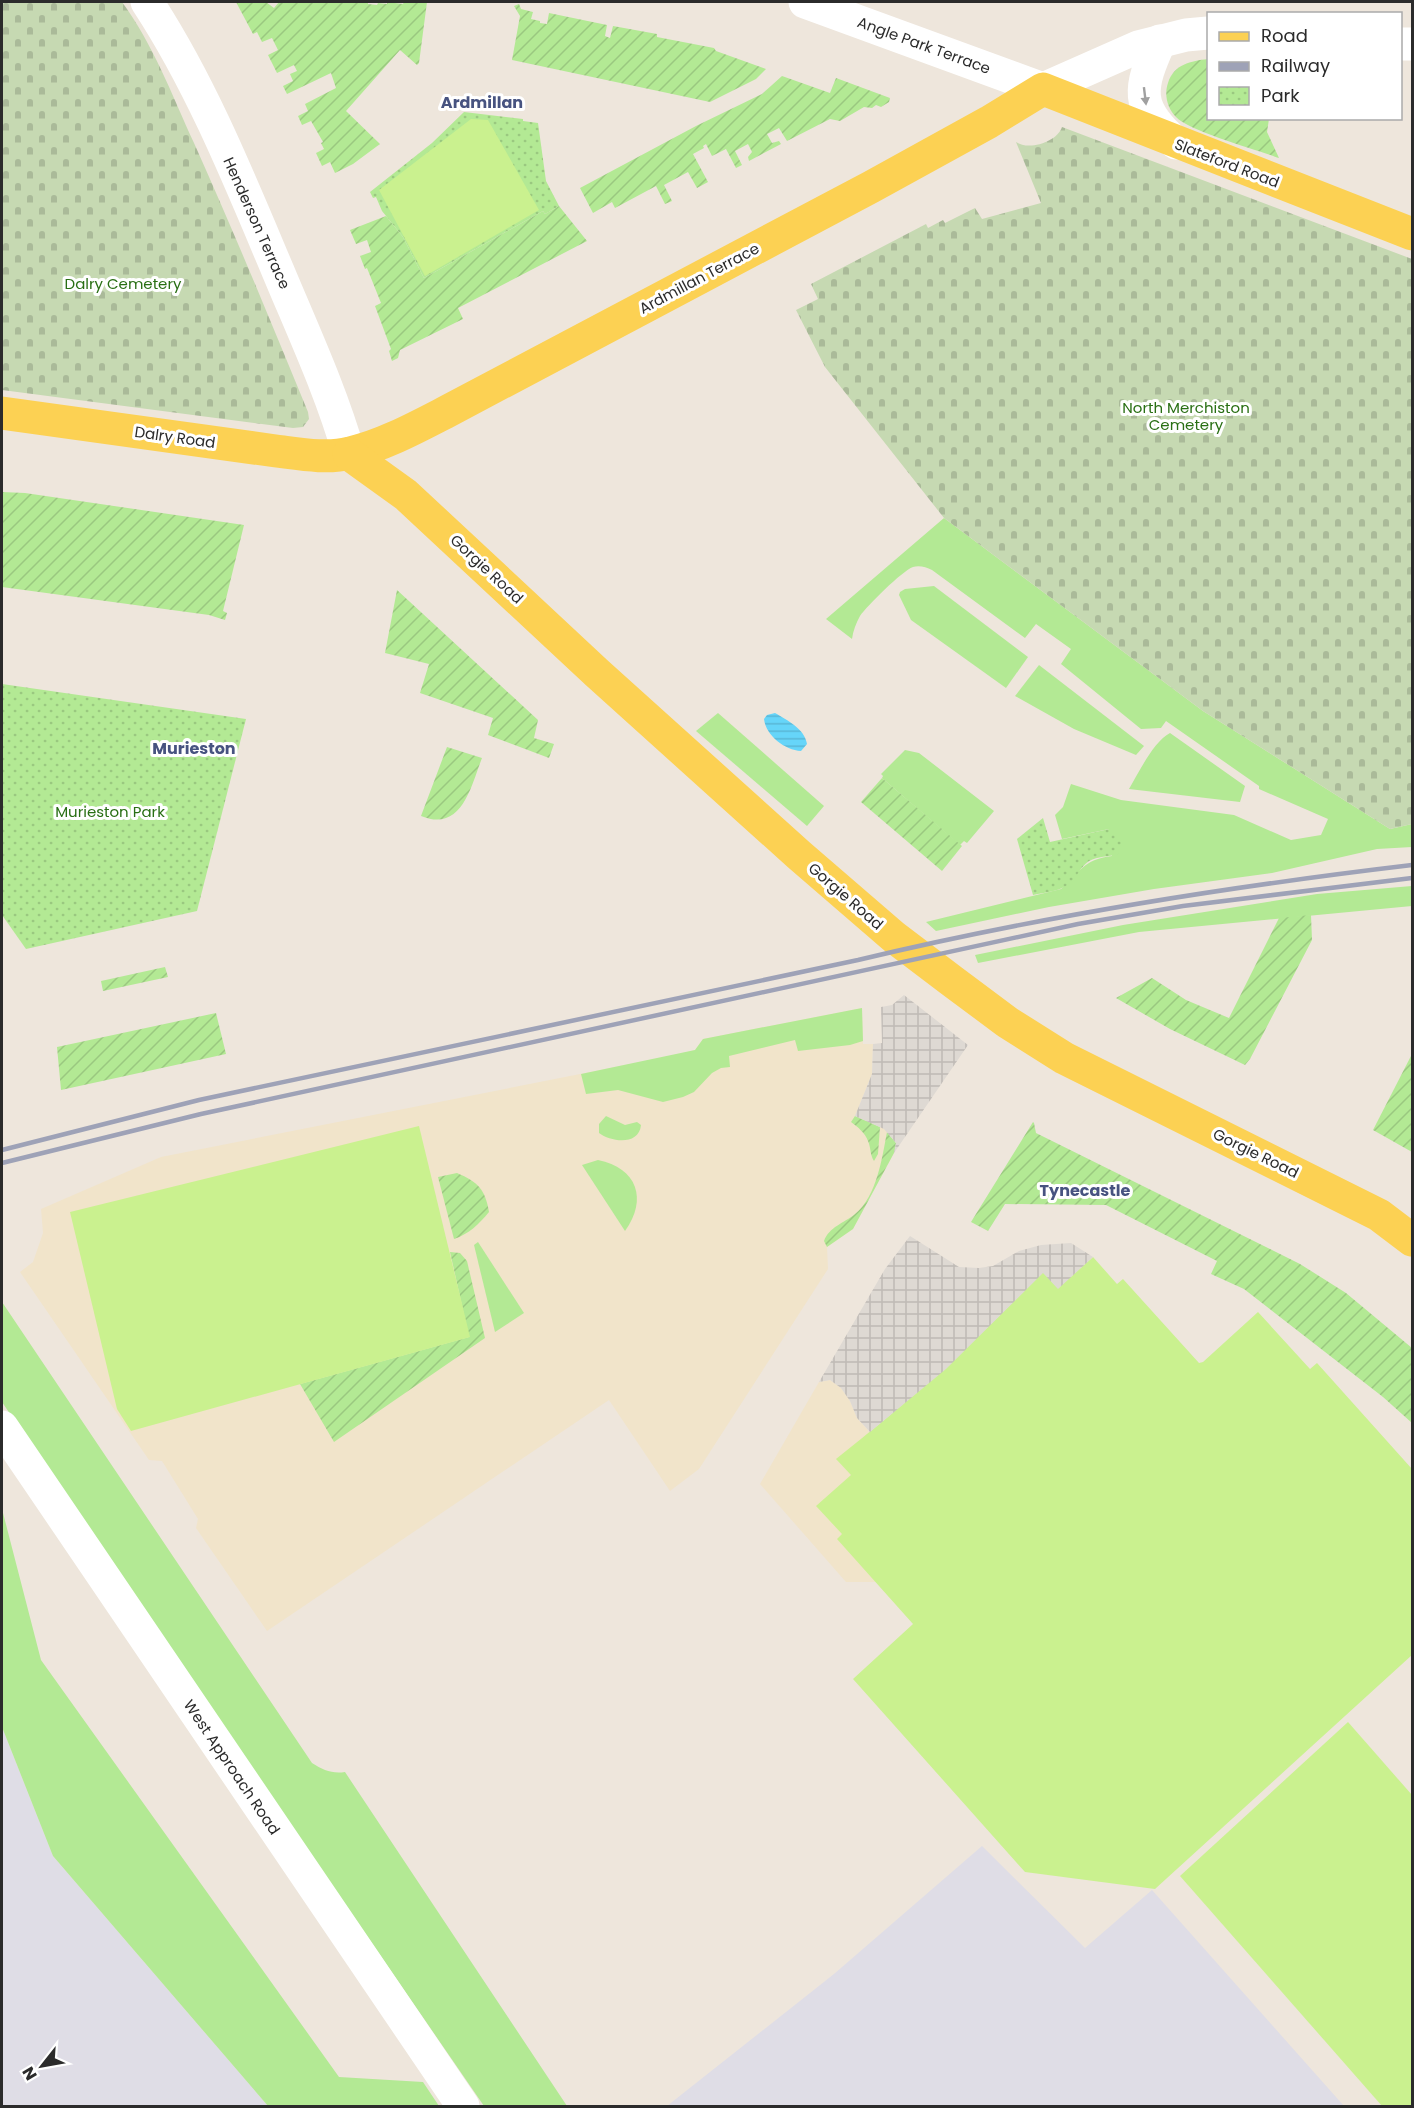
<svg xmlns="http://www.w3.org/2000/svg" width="1414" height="2108" viewBox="0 0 1414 2108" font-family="Poppins,sans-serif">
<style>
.industrial{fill:#dfdde6}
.education{fill:#f1e4ca}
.grass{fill:#b3e994}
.cemetery{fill:url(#cemetery-stones)}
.park{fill:url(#park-dots)}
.garden{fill:url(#garden-furrows)}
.pitch{fill:#caf18f}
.plaza{fill:url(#plaza-grid)}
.water{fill:url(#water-rules)}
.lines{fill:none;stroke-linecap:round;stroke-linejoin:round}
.secondary{stroke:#fff;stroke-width:33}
.primary{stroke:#fcd153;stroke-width:33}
.rail{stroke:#9ea2b7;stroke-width:4.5}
.oneway{fill:#a0a0a0}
.labels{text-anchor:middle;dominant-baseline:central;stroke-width:6;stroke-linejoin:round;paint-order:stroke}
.street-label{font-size:15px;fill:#2b2b2b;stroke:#fff}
.park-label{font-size:15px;fill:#296f14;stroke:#fff}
.neighbourhood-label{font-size:16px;font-weight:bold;fill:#475380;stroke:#fff}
</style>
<defs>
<pattern id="cemetery-stones" width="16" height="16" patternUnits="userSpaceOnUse" patternTransform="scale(1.5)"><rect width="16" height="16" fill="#c6d9b2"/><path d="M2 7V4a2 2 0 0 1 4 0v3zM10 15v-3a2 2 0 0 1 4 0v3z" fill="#aaba99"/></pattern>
<pattern id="park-dots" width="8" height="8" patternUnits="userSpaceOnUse" patternTransform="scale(1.5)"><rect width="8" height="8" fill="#b3e994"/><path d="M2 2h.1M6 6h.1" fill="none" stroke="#9ac880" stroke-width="1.8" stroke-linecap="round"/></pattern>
<pattern id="garden-furrows" width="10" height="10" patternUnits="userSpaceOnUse" patternTransform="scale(1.5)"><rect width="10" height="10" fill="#b3e994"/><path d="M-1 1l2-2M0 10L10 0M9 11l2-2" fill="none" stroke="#9ac880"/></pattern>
<pattern id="plaza-grid" width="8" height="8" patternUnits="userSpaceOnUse" patternTransform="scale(1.5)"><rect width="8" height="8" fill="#ded9d3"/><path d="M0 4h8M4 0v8" fill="none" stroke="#bfbab5"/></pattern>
<pattern id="water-rules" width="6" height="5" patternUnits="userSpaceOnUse" patternTransform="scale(1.5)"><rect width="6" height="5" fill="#66d5f9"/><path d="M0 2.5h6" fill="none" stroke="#59b7d6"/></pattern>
</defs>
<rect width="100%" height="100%" fill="#eee6dc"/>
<g class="industrial">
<polygon points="2,1727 53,1856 268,2106 2,2106"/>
<polygon points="982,1846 1085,1948 1152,1890 1344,2106 667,2106 834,1974"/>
</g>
<g class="education">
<polygon points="862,1008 863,1044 873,1044 872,1074 855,1116 884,1128 893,1137 894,1153 853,1229 827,1247 828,1269 699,1469 670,1491 609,1400 267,1631 196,1528 198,1519 162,1461 149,1460 20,1272 33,1262 43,1233 41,1209 161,1157 661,1058 695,1050 703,1039"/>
<polygon points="830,1380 841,1388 850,1401 857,1418 950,1519 876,1582 846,1582 760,1484 819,1382"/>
</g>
<g class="grass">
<path d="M944,518L1203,711L1390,829L1412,824V847L1377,849L1272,873L1154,889L1049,907L936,931L926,922L1061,889C1082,871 1082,860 1112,856L1109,829L1062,839L1055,815L1063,807L1071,784L1121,800L1234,815L1291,840L1321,835L1328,819L1259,789V786L1166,721L1161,728L1141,729L1061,664L1071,649L1036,624L1025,638L932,570C926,567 919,565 913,567C902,571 867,606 860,616C856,623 853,631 852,639L826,619Z"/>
<polygon points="934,586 1028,657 1006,688 911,620 899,595 900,592 905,589"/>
<polygon points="1039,665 1144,746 1136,755 1074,729 1015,696"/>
<polygon points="718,713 824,806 807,826 696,731"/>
<path d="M1170,733L1245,786L1240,802L1129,789C1139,772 1154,741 1170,733Z"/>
<polygon points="905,750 919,753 994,811 967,843 964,841 960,845 882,778 883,776 881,774"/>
<polygon points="1412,886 1412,906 1139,932 978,963 975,955 1123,925 1317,894"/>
<polygon points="862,1008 863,1041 850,1045 798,1051 795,1040 729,1056 730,1067 721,1068 712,1073 694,1092 683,1097 663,1102 618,1090 586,1094 581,1074 695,1050 703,1039"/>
<path d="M606,1116L625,1125L637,1122L641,1125C639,1146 611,1142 599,1133V1124Z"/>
<path d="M598,1160C637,1168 648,1199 625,1231L582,1165Z"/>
<polygon points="478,1242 524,1313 495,1332 474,1245"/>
<path d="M2,1302L312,1763C323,1770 332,1774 345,1772L567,2106H484L119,1576L2,1402Z"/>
<polygon points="2,1509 41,1660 339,2077 423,2082 439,2106 268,2106 53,1856 2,1727"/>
</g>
<g class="cemetery">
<path d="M2,2H122C153,44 172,95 194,143C234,232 271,322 308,412L309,419L303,427L293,428L2,390Z"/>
<path d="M1062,127L1412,259V824L1390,829L1203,711L944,518L825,367L796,310L818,299L811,284L926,224L928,228L943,220L945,223L975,208L982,219L1041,203L1016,142C1029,151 1057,142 1062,127Z"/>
</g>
<g class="park">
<polygon points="464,112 523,119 523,121 538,123 546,181 559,206 545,214 543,211 424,278 403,237 382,211 376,197 373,198 370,192 432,143"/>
<polygon points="2,684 246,719 197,911 26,949 2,915"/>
<path d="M1043,818L1050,842L1109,829C1122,833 1125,842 1118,854C1108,857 1098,856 1089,861C1080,867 1078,876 1070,883C1060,892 1045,892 1033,895L1017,839Z"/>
</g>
<g class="garden">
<polygon points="236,2 266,2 274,8 279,2 368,2 368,4 377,5 378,3 387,4 387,2 403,4 404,2 427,2 419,63 417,65 400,50 346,111 380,144 353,164 335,173 330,162 322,166 316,153 324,149 321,143 323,142 311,121 302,125 298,116 308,111 305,104 336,88 331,73 287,94 283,86 293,81 290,74 297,71 294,65 277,73 268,55 278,50 272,38 262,42 257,32 253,34"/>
<polygon points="519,4 521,9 533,12 531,19 540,21 540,23 547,24 549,13 607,25 605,36 610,38 613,26 657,34 657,37 714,48 716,51 766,69 756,79 710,102 512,60 520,16 514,6"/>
<path d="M1208,59V118L1269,119L1267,132L1279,158C1257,150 1189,131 1176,117C1167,108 1164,94 1168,83C1174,64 1191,61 1208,59Z"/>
<polygon points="782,76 830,93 836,78 890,98 889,102 881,107 876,105 872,108 864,107 840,121 830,119 787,141 779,128 767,134 772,143 779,141 781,144 749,161 748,157 752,152 748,144 735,151 742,165 736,168 726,149 712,156 706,144 703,146 704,148 693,154 708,182 697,188 688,172 664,185 672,201 665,204 656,186 615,208 612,202 593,213 580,188 696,126 762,94"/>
<polygon points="559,206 587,241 458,308 463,319 400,350 398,358 392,361 389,351 391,349 375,306 381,303 367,268 365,269 360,256 371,252 367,240 356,244 350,230 386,216 403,237 424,278 543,211 545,214"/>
<polygon points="2,492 25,493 244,525 223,611 227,613 225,620 209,615 2,587"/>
<polygon points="397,590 538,720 534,738 554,744 549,758 488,735 493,718 420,693 429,664 385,653"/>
<path d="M447,747L482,758C471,786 462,833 421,816Z"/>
<polygon points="882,778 962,846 942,871 861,802"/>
<polygon points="1311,915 1312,940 1250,1059 1245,1065 1170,1029 1116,998 1152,978 1186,1000 1229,1018 1279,918"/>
<polygon points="165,967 168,977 103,991 101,981"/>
<polygon points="216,1013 226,1054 61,1090 57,1047"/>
<polygon points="1412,1054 1412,1152 1373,1130"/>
<path d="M855,1116L880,1127L878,1154L874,1161C870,1155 871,1148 868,1141C865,1133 858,1127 851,1122Z"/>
<polygon points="1033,1122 1034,1123 1036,1133 1300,1264 1346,1293 1412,1348 1412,1423 1383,1397 1244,1289 1211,1274 1217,1261 1106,1205 1005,1204 988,1231 971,1222"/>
<path d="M887,1132L896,1143L894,1153L853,1229L827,1247L824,1241C829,1227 844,1223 855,1214C877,1196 882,1158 887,1132Z"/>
<path d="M457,1173C478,1182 485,1189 489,1212C479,1224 469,1234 454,1239L438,1177Z"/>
<polygon points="450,1252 460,1253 467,1261 485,1338 334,1442 300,1384 469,1337"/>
</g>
<g class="pitch">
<polygon points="471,119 488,120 539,210 425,276 379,190"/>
<polygon points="419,1126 470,1337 131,1431 117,1409 70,1212"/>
<path d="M1093,1257L1117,1284L1123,1279L1199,1363L1203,1362L1258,1312L1310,1369L1317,1363L1412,1469V1655L1155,1889L1025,1872L853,1679L913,1624L837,1539L842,1534L816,1506L851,1475L836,1459C910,1401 977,1340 1043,1272L1058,1288Z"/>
<polygon points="1348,1722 1412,1795 1412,2106 1382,2106 1180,1876"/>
</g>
<g class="plaza">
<polygon points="904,995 968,1045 894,1153 896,1143 884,1129 855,1116 872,1074 873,1044 882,1043 881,1007 892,1005"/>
<polygon points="910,1236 959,1267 979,1268 993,1266 1019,1251 1041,1245 1071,1243 1093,1257 1058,1289 1043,1273 946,1369 870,1432 857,1418 850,1401 841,1388 830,1380 819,1382 885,1269"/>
</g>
<path class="water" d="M775,713C787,720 805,729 807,744L801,751C785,750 766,736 764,719L767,715Z"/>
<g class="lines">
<g class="secondary">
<path d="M147,2C201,84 240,181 278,271C303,331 331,391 349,454"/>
<polyline points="805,2 1043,89 1138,47 1186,35 1208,33"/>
<path d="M1160,41C1139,88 1134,107 1176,143"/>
<polyline points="1400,44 1412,44"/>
<polyline points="2,1427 463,2106"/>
</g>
<g class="primary">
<path d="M2,413L276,451C300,454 327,459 350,453C384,445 417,427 448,411L871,187L989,122L1043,89L1412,234"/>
<polyline points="349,454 406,495 597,673 799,855 894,937 952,981 1007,1022 1064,1058 1379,1215 1412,1240"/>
</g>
<g class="rail">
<path d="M2,1150L199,1100L858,960C1041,916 1226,887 1412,865"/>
<polyline points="2,1163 201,1114 1078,924 1183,906 1412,878"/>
</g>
</g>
<defs><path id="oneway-solid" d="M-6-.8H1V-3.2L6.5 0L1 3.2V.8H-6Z" transform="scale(1.5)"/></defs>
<use class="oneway" href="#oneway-solid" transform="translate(1145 96) rotate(83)"/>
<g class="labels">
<g class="street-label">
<text transform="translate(924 45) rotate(20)">Angle Park Terrace</text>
<text transform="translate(1227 163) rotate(21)">Slateford Road</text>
<text transform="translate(257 223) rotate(66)">Henderson Terrace</text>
<text transform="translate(699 278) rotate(-28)">Ardmillan Terrace</text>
<text transform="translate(175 437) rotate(8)">Dalry Road</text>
<text transform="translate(487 569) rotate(43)">Gorgie Road</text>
<text transform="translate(846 896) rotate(41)">Gorgie Road</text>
<text transform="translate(1256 1153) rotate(26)">Gorgie Road</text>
<text transform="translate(232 1767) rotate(56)">West Approach Road</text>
</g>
<g class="park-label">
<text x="123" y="283">Dalry Cemetery</text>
<text x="1186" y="407">North Merchiston<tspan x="1186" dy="17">Cemetery</tspan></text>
<text x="110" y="811">Murieston Park</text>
</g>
<g class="neighbourhood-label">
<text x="482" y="102">Ardmillan</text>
<text x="194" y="748">Murieston</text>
<text x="1085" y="1190">Tynecastle</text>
</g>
</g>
<rect width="1414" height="2108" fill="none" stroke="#2b2b2b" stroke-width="6"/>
<rect x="1207" y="12" width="195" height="108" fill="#ffffff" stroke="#aaaaaa" stroke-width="1.5"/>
<rect x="1219" y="32" width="30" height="9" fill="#fcd153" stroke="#aaaaaa" stroke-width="1.5"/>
<text x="1261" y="42" font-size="18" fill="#2b2b2b">Road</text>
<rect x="1219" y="62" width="30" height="9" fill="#9ea2b7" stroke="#aaaaaa" stroke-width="1.5"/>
<text x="1261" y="72" font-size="18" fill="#2b2b2b">Railway</text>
<rect x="1219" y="87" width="30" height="18" fill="url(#park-dots)" stroke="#aaaaaa" stroke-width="1.5"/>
<text x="1261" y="102" font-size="18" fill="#2b2b2b">Park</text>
<g transform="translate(42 2066) rotate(239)" stroke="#ffffff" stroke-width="4.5" paint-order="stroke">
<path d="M0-4.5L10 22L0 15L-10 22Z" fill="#2b2b2b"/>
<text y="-9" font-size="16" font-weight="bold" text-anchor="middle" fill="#2b2b2b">N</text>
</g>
</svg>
